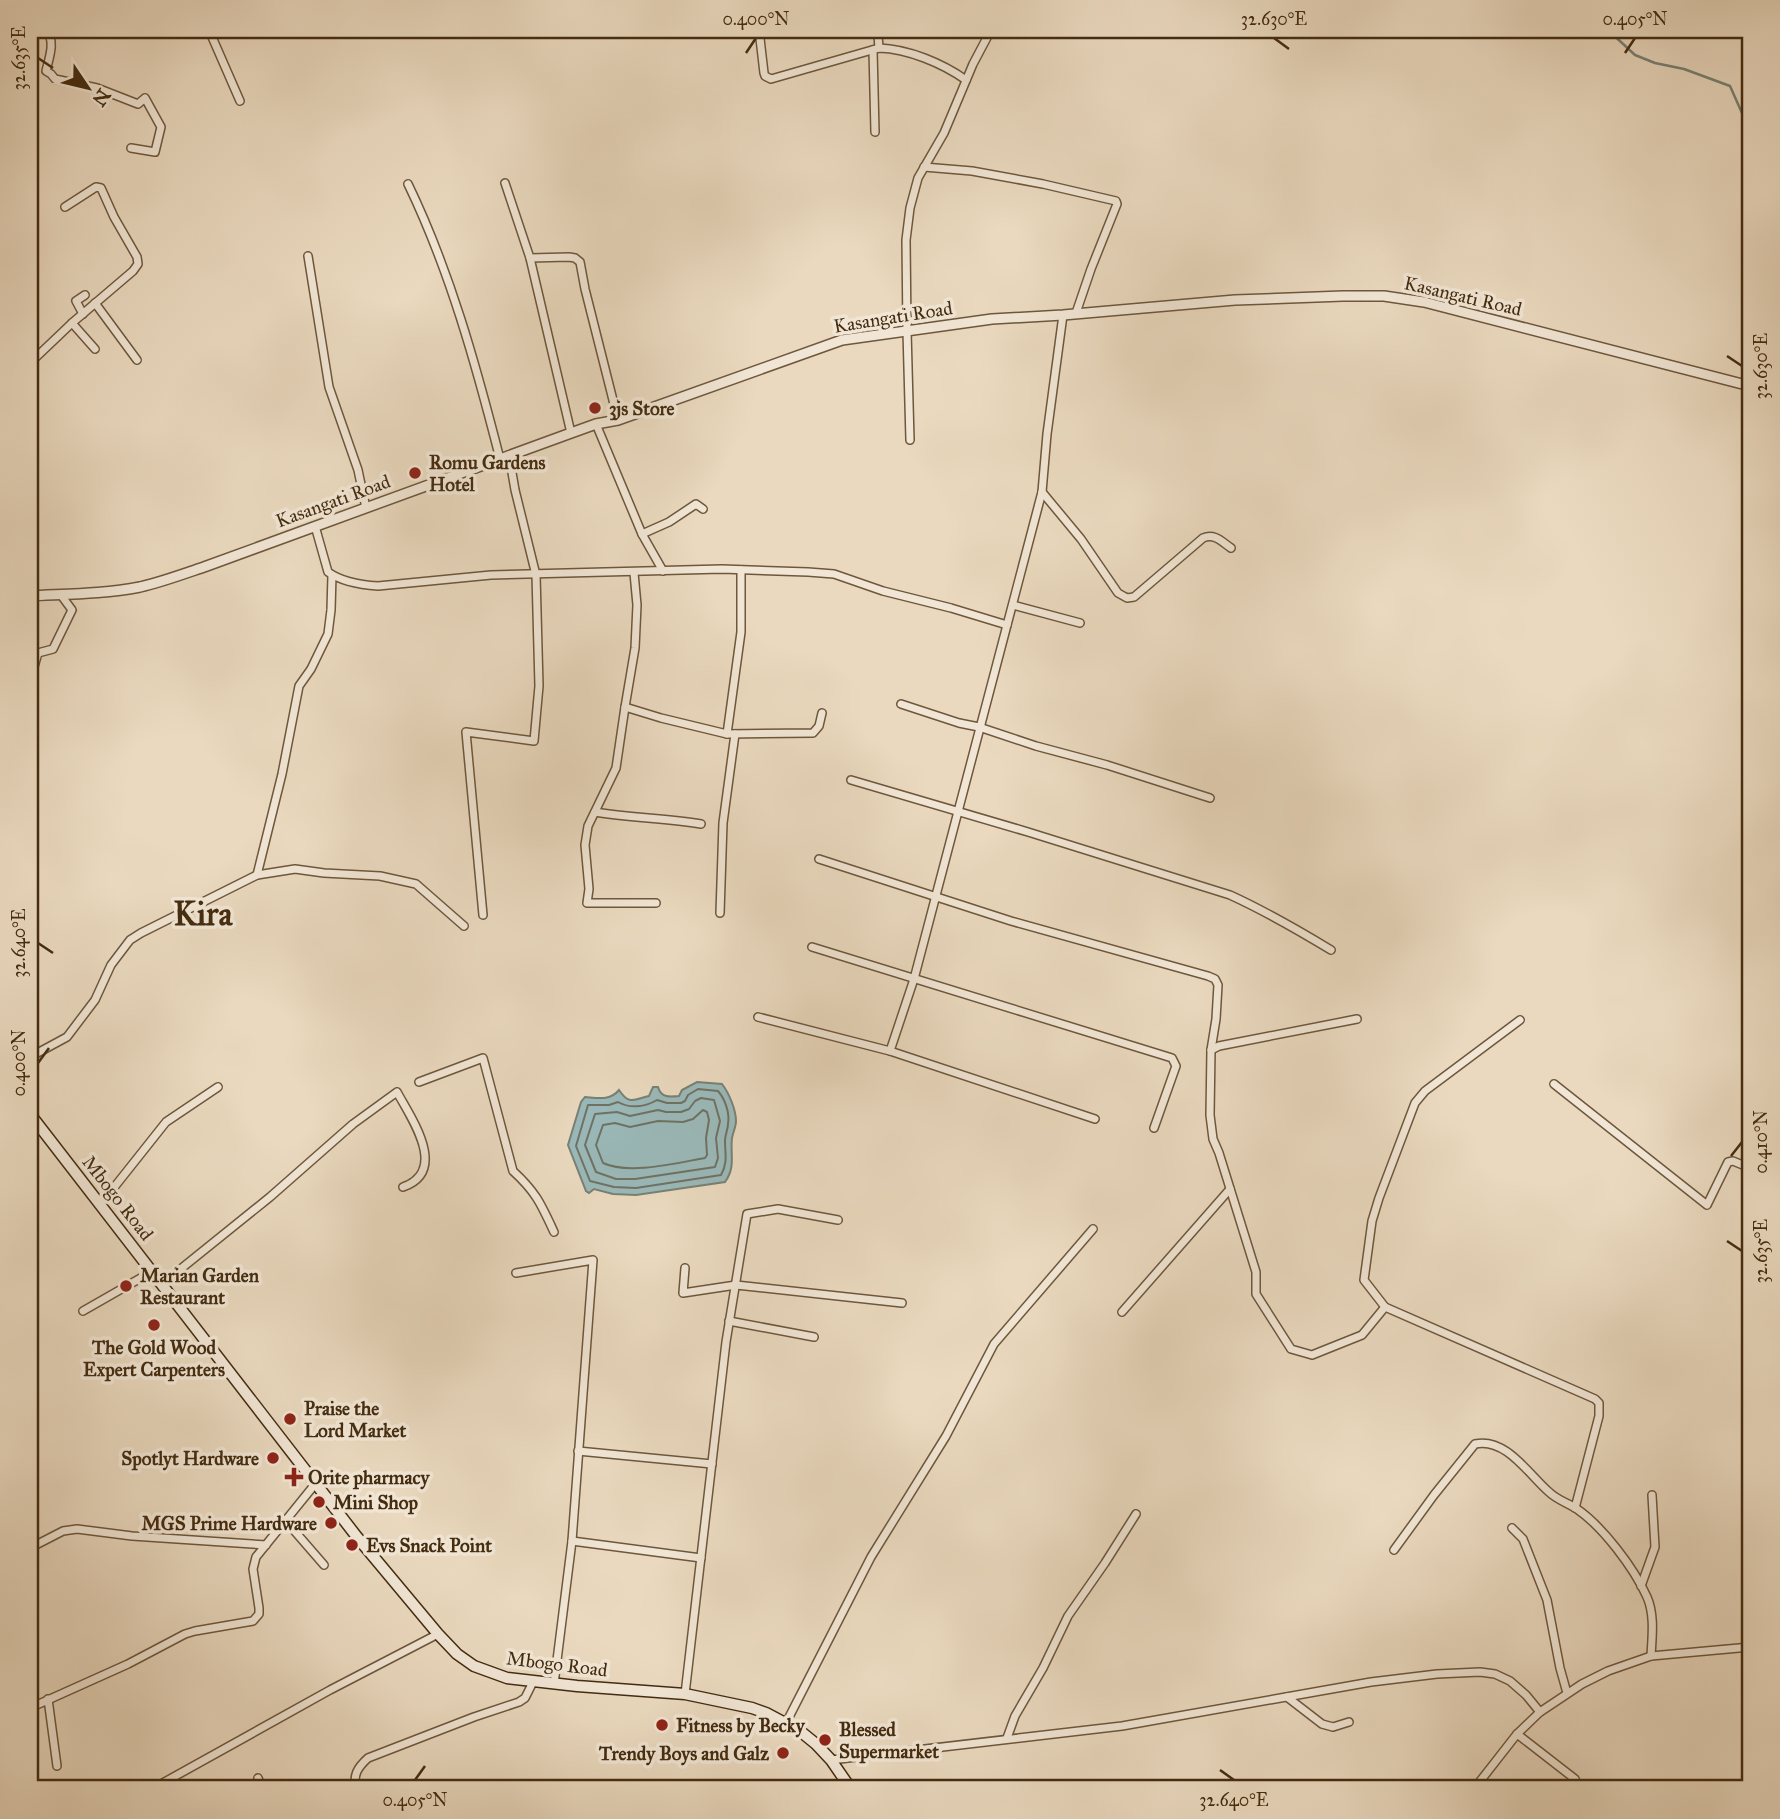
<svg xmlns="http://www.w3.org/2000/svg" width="1780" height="1819" viewBox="0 0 1780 1819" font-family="'IM FELL Great Primer',serif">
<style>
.water{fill:#9ab9b9;stroke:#788175;stroke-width:2}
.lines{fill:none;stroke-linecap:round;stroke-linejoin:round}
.shore{stroke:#6f7264;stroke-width:2}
.stream{stroke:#788175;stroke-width:2.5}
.minor-casing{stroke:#6e573c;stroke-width:10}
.tertiary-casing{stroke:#6e573c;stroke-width:12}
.secondary-casing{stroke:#442c10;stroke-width:13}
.minor{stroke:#f1e6d5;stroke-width:7}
.tertiary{stroke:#f1e6d5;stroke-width:9}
.secondary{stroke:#f1e6d5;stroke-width:10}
.ticks{fill:none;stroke:#442c10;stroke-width:2.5}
.poi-dot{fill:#8f2418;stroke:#f1e6d5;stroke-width:2.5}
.labels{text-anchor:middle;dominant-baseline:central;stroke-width:7;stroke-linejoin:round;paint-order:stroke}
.street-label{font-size:19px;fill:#442c10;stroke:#f1e6d5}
.poi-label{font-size:19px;font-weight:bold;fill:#442c10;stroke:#f1e6d5;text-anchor:start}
.town-label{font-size:33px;font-weight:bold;fill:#442c10;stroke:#f1e6d5}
.neatline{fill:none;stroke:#442c10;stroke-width:2.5}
.ticks-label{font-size:18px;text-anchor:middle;fill:#442c10}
</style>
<rect width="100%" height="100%" fill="#ead9bf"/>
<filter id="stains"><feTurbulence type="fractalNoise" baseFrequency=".00286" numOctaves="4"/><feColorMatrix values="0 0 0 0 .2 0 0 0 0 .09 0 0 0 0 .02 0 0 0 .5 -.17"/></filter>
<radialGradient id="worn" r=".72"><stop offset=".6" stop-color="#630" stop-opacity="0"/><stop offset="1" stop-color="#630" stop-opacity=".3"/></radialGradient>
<path class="water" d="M697,1082L722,1084C729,1093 736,1110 736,1121C736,1127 733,1132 732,1138C730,1154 736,1167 725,1182L636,1195L613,1194L594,1189L589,1193L586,1191L568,1145L581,1102L585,1097C598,1098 610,1101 619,1090C629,1105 633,1100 649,1096L653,1087H658C661,1098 670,1097 679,1096L682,1090Z"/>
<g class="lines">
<g class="shore">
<path d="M698,1089L718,1091C725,1099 730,1113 728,1124C728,1129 725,1135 725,1141C725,1153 728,1163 721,1175L636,1188L614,1187L590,1181L576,1146L588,1105H609L618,1102C630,1109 645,1107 657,1100L667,1103H681L685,1101L688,1095Z"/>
<polygon points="701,1098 714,1100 720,1121 716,1138 718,1158 715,1167 635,1179 616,1179 596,1172 585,1145 595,1114 617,1112 630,1116 658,1110 666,1112 681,1112 689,1109 695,1101"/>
<path d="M703,1110L707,1112L709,1120L706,1138L707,1155L705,1158C676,1163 629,1175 603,1163L596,1145L603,1125L615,1123L630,1127L658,1121L683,1122L693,1119Z"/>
</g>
<polyline class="stream" points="1608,30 1635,55 1655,63 1684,69 1730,86 1750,131"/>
<g class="minor-casing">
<g id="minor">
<path d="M46,30C56,41 49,58 46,71L51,74L55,79L97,88L138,104L145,98L161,127L155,152L131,148"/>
<polyline points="209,30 240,101"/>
<path d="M759,30L764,73L765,76L771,79L879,48C908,49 942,63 966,80"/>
<polyline points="879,48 878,35 880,30"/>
<polyline points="873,50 875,132"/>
<polyline points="924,167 972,171 1043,184 1116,201 1117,204 1091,269 1076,313"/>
<polyline points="505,183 530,258 571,433"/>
<path d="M408,184C450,271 476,365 500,459"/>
<polyline points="308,256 329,387 358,470 366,508"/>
<polyline points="530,258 569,257 575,258 580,262 585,289 618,420"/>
<polyline points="95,303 137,360"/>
<polyline points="83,314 76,301 85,295"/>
<polyline points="1063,315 1047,434 1042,492 914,979 890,1051 1095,1119"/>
<polyline points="72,323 95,349"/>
<polyline points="30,363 72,323 133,271 138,264 137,257 114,217 101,188 96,187 65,207"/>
<polyline points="596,424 642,534 663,571"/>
<polyline points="910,440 907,331 906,240 910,208 918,178 944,133 973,64 991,30"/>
<path d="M1042,492L1081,539L1118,593L1127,598L1134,597L1203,538C1215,533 1222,542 1231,548"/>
<path d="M315,526L328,572C342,582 362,585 378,586L491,575L722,569L808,572L834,574L883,591L951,608L1007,625"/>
<polyline points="642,534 669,522 696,504 703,509"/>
<polyline points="634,573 637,605 635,648 625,707 616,768 588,826 585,845 589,889 587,903 656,903"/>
<polyline points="1013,605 1080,623"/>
<polyline points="30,681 38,653 53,649 72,610 61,595"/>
<polyline points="901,704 959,723 979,727 1036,746 1107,765 1210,798"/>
<polyline points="625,707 661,718 727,734 813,733 819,726 822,713"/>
<polyline points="727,734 741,632 741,570"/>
<path d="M851,780L1028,832L1230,895C1265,911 1298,930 1331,950"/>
<path d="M595,812C630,818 666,818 701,824"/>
<polyline points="819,859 1011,921 1208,976 1215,979 1218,985 1216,1019 1211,1050 1210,1115 1213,1139 1219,1153 1256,1272 1256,1294 1291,1349 1312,1355 1362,1335 1385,1307"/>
<polyline points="257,875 282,774 299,686 311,669 328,634 331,610 332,575"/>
<polyline points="720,913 723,823 735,734"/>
<polyline points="483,915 466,732 534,741 539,686 536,575 515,490 509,455"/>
<polyline points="812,947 1172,1058 1176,1066 1154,1128"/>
<polyline points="758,1017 890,1051"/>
<polyline points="1520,1020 1425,1091 1415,1103 1379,1198 1372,1221 1364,1280 1385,1307 1595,1399 1599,1403 1599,1416 1575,1508"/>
<polyline points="1211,1050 1219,1046 1357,1019"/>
<polyline points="30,1057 67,1037 95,1000 111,965 130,940 141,933 257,875 295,869 324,873 380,876 416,884 464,926"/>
<path d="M419,1082L483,1058L513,1171C536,1192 541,1204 554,1232"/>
<polyline points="1554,1084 1707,1205 1728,1162 1733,1161 1750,1168"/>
<polyline points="99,1203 112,1190 166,1122 218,1087"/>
<polyline points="685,1268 683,1293 736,1285 902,1303"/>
<polyline points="516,1273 593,1260 572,1541 554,1684"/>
<path d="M162,1284L270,1197L353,1124L397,1092C411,1118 449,1171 403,1187"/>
<polyline points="83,1311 153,1271"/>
<polyline points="1122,1312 1230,1189"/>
<polyline points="729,1321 814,1337"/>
<polyline points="578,1451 712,1464"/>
<polyline points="285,1520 324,1565"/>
<polyline points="1512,1528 1523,1539 1547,1600 1560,1668 1567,1693"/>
<polyline points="572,1541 701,1558"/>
<polyline points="30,1548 63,1531 77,1529 132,1536 266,1545"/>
<path d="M1394,1550L1434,1495L1475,1444C1506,1437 1529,1475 1549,1492C1557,1500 1568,1503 1577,1509C1603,1527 1634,1568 1647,1597C1655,1615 1652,1637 1651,1656"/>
<polyline points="1641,1586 1655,1547 1652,1495"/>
<polyline points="685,1694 726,1342 747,1214 778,1209 838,1220"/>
<polyline points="1287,1697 1322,1724 1333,1727 1349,1722"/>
<polyline points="48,1699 57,1766"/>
<polyline points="30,1708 128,1664 185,1634 195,1631 253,1621 259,1614 259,1608 253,1569 256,1557 316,1483"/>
<polyline points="786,1723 871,1557 946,1436 994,1344 1093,1229"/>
<polyline points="1517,1734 1575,1779"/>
<polyline points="1007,1738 1015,1716 1043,1668 1068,1616 1105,1563 1136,1514"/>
<polyline points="831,1760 1122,1726 1371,1682 1437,1674 1480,1672 1495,1674 1510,1681 1526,1695 1540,1712"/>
<polyline points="258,1778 262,1789"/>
<polyline points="152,1789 330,1690 438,1634"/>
<path d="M356,1789C353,1775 357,1768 368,1758L474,1717L519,1702L525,1698L533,1682"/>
<polyline points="1474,1789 1517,1734 1540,1712 1582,1684 1608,1671 1651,1656 1750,1647"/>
</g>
</g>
<g class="tertiary-casing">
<path id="tertiary" d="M30,596C67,594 104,594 140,587C162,582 183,574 204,567L571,433L596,424L618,420L842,340L992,319L1063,315L1235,300L1343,296H1384L1424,302L1750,386"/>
</g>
<g class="secondary-casing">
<polyline id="secondary" points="30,1114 357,1537 438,1634 457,1654 474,1666 507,1678 577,1686 685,1694 752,1708 766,1713 800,1731 816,1744 831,1760 851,1789"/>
</g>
<use href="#minor" class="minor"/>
<use href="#tertiary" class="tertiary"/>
<use href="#secondary" class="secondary"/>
</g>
<path class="ticks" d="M1274,38L1289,49M746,53L756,38M1625,53L1635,38M38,58L53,68M1727,356L1742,366M38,943L53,953M38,1063L49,1048M1731,1156L1742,1142M1727,1241L1742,1251M1220,1770L1234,1780M415,1780L425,1766"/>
<g class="poi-dot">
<circle cx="595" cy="408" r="7"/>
<circle cx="415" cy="473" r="7"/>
<circle cx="126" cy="1286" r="7"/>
<circle cx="154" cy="1325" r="7"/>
<circle cx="290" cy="1419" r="7"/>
<circle cx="273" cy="1458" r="7"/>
<path d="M290.5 1466.5h7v7h7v7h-7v7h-7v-7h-7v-7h7z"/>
<circle cx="319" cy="1502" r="7"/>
<circle cx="331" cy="1523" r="7"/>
<circle cx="352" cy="1545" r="7"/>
<circle cx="662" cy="1725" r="7"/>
<circle cx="825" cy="1740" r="7"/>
<circle cx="783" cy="1753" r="7"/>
</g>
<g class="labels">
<g class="street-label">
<text transform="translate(1463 296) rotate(13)">Kasangati Road</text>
<text transform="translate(893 317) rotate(-9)">Kasangati Road</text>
<text transform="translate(333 501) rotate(-20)">Kasangati Road</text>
<text transform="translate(118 1198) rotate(52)">Mbogo Road</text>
<text transform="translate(557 1664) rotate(7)">Mbogo Road</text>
</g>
<g class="poi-label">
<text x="609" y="408">3js Store</text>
<text x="429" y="462">Romu Gardens<tspan x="429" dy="22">Hotel</tspan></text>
<text x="140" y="1275">Marian Garden<tspan x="140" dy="22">Restaurant</tspan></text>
<text x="154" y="1347" text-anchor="middle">The Gold Wood<tspan x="154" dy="22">Expert Carpenters</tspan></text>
<text x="304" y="1408">Praise the<tspan x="304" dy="22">Lord Market</tspan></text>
<text x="259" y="1458" text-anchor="end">Spotlyt Hardware</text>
<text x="308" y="1477">Orite pharmacy</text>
<text x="333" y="1502">Mini Shop</text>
<text x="317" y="1523" text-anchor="end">MGS Prime Hardware</text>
<text x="366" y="1545">Evs Snack Point</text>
<text x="676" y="1725">Fitness by Becky</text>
<text x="839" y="1729">Blessed<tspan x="839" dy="22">Supermarket</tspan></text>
<text x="769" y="1753" text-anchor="end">Trendy Boys and Galz</text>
</g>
<g class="town-label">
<text x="203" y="914">Kira</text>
</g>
</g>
<rect width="1780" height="1819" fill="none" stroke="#ead9bf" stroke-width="77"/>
<g transform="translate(88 88) rotate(125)" stroke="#f1e6d5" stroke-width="5" paint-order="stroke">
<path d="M0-5L12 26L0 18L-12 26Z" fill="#442c10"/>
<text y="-10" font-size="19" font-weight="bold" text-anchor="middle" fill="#442c10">N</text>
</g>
<rect x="38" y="38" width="1704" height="1742" class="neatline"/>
<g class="ticks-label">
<text x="756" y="25">0.400°N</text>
<text x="1274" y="25">32.630°E</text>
<text x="1635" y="25">0.405°N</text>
<text transform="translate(19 58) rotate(-90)" y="6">32.635°E</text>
<text transform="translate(1761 366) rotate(-90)" y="6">32.630°E</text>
<text transform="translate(19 943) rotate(-90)" y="6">32.640°E</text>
<text transform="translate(19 1063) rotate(-90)" y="6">0.400°N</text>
<text transform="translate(1761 1142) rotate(-90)" y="6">0.410°N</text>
<text transform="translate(1761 1251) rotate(-90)" y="6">32.635°E</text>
<text x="415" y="1806">0.405°N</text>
<text x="1234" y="1806">32.640°E</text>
</g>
<rect width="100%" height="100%" filter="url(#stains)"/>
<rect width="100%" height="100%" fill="url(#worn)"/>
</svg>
